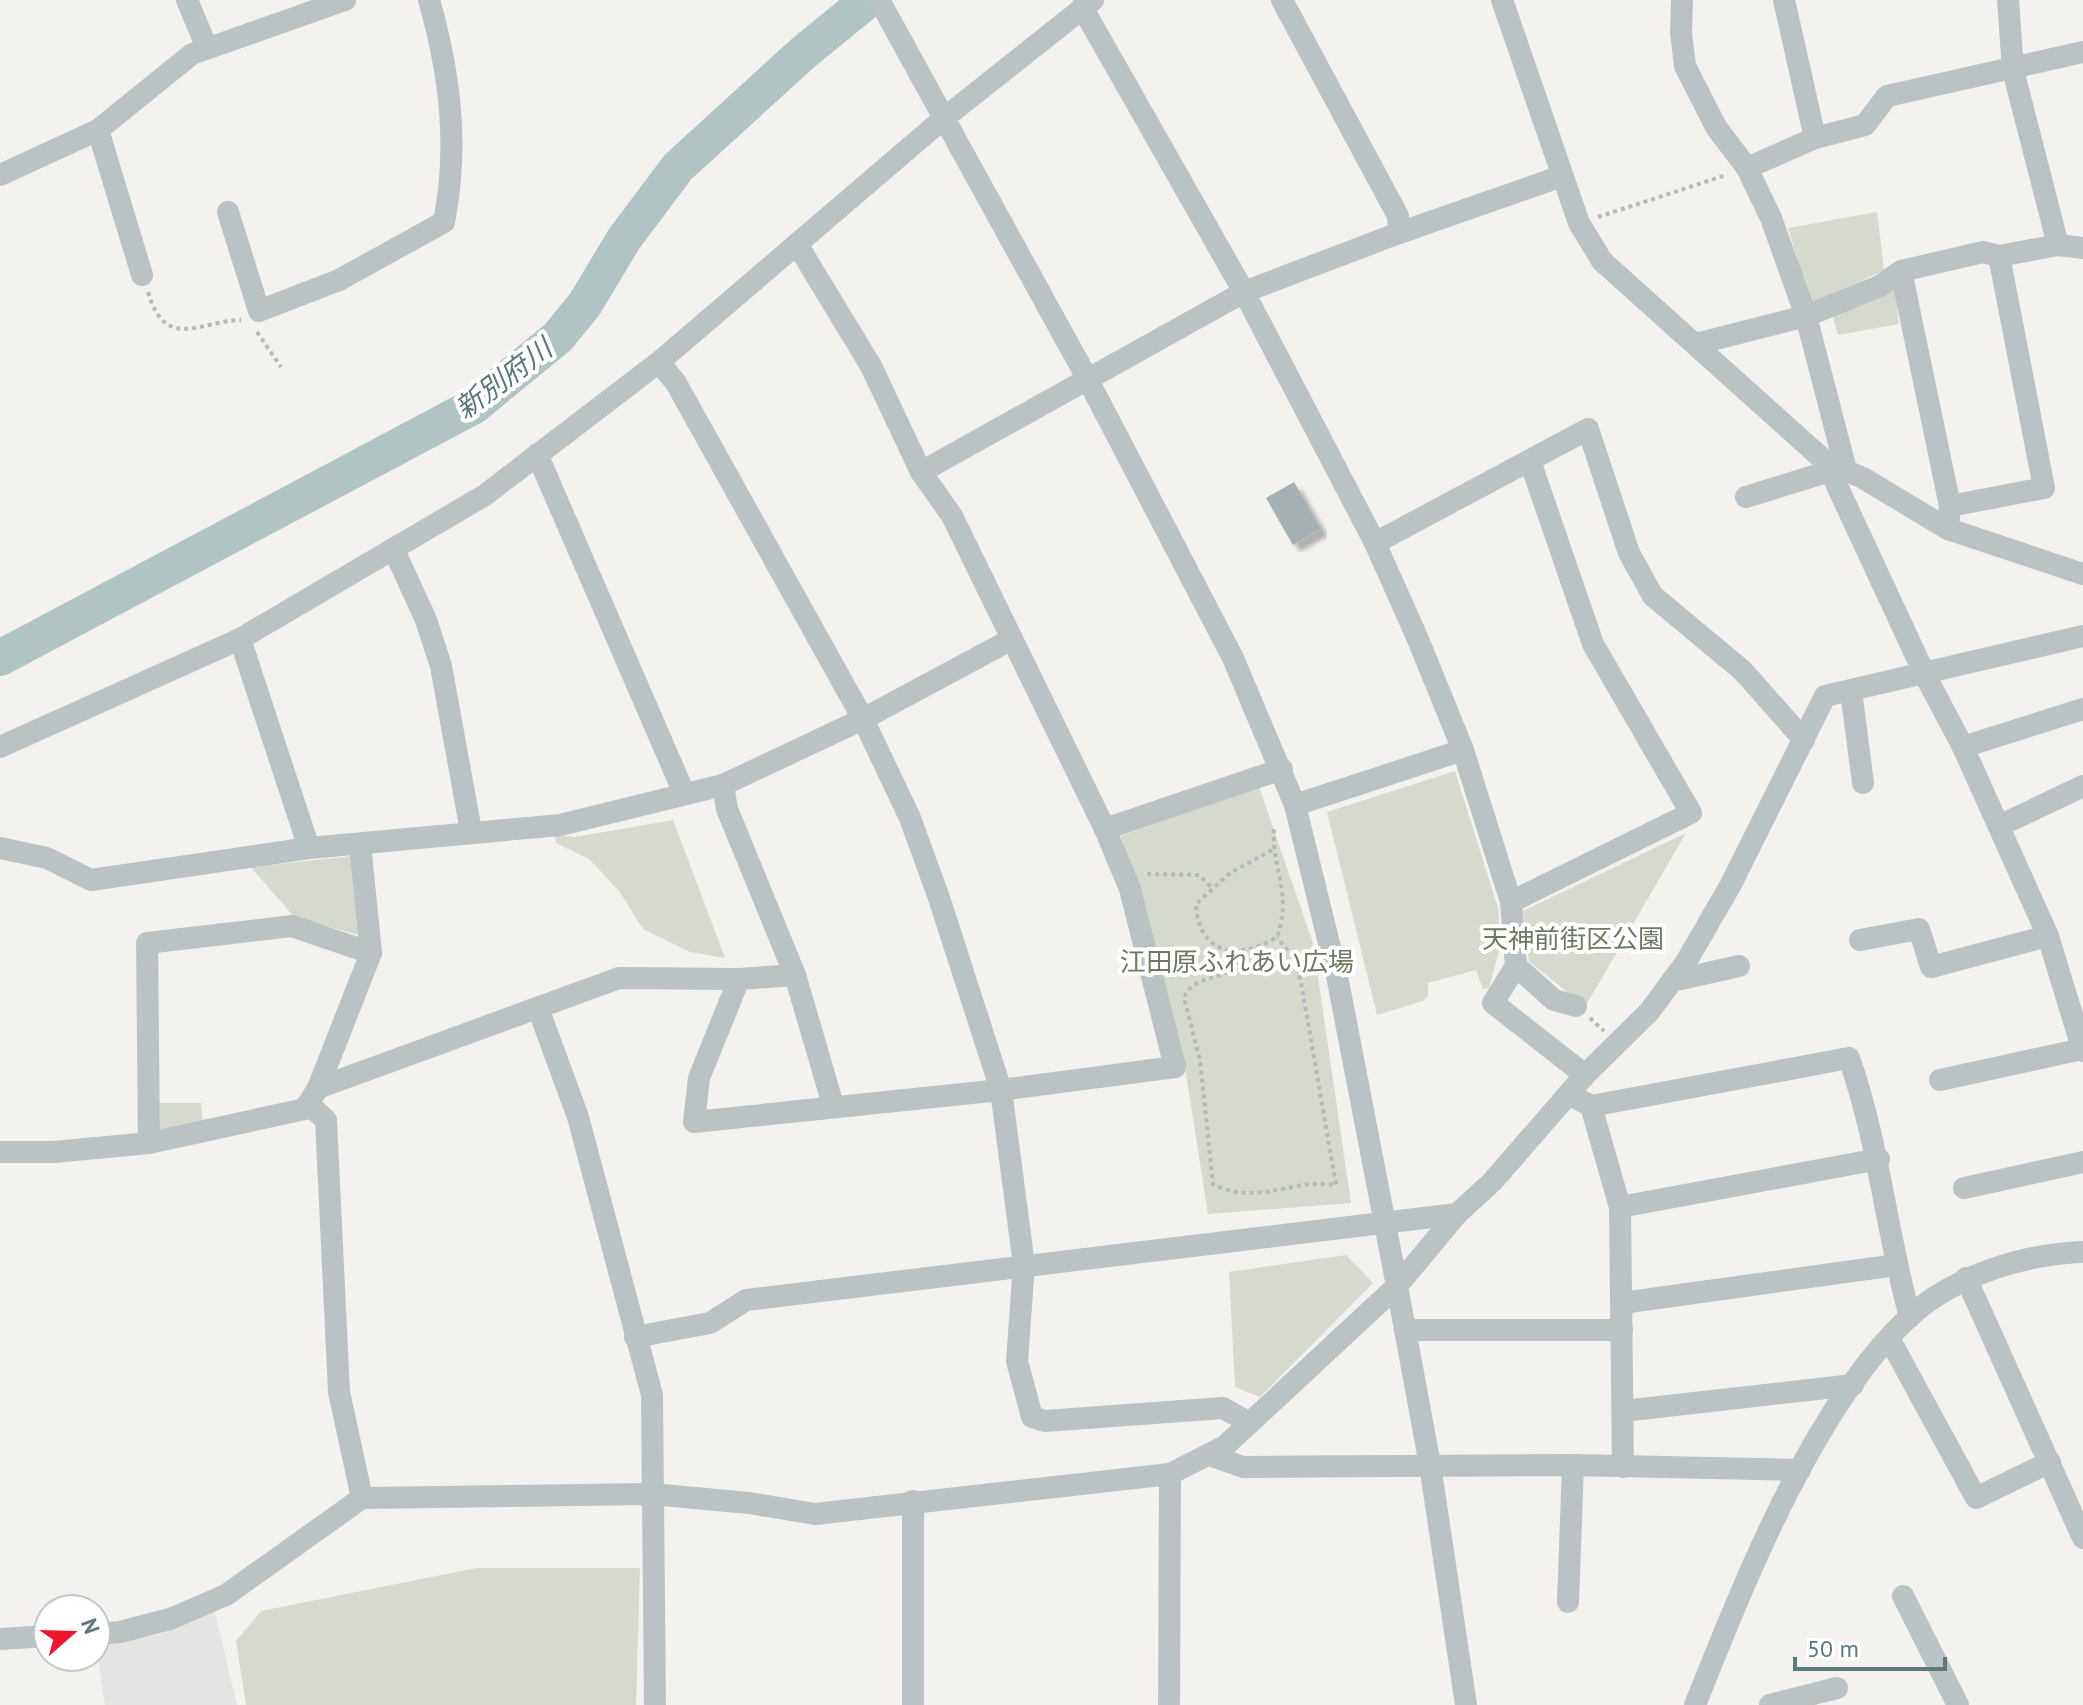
<svg xmlns="http://www.w3.org/2000/svg" width="2083" height="1705" viewBox="0 0 2083 1705" font-family="'PT Sans','Noto Sans JP',sans-serif">
<style>
.built{fill:#e4e4e3}
.green{fill:#d5d9ce}
.lines{fill:none;stroke-linecap:round;stroke-linejoin:round}
.river{stroke:#b0c5c3;stroke-width:36}
.building{fill:#a3b1b2;filter:url(#shadow)}
.path{stroke:#b4babb;stroke-width:4;stroke-dasharray:4 4;stroke-linecap:butt}
.minor{stroke:#bac2c3;stroke-width:22}
.labels{text-anchor:middle;dominant-baseline:central;stroke-width:8;stroke-linejoin:round;paint-order:stroke}
.park-label{font-size:26px;fill:#6d7960;stroke:#fff}
.water-label{font-size:28px;font-style:italic;fill:#587978;stroke:#fff}
</style>
<defs>
<filter id="shadow"><feDropShadow dx="7" dy="7" stdDeviation="2" flood-color="#0004"/></filter>
</defs>
<rect width="100%" height="100%" fill="#f4f2ef"/>
<polygon class="built" points="215,1612 237,1705 105,1705 96,1644 158,1635"/>
<g class="green">
<polygon points="1877,212 1884,270 1812,305 1788,228"/>
<polygon points="1894,285 1899,324 1838,335 1832,314"/>
<polygon points="1455,771 1498,908 1501,944 1489,988 1483,989 1476,970 1428,983 1428,996 1423,1001 1377,1015 1327,812"/>
<polygon points="1259,787 1313,943 1351,1203 1208,1214 1184,1061 1121,836"/>
<polygon points="673,820 725,958 690,952 643,929 619,891 589,859 556,843 555,835 575,837"/>
<polygon points="1686,833 1585,1007 1529,961 1523,911"/>
<polygon points="352,856 359,935 294,917 251,867"/>
<polygon points="158,1103 201,1103 203,1123 158,1132"/>
<polygon points="1346,1255 1373,1283 1260,1397 1235,1387 1229,1272"/>
<polygon points="477,1568 640,1568 636,1705 246,1705 236,1641 261,1611"/>
</g>
<g class="lines">
<polyline class="river" points="0,658 474,406 558,337 585,304 624,239 678,167 803,53 868,0"/>
</g>
<polygon class="building" points="1294,482 1321,529 1293,545 1266,498"/>
<g class="lines">
<g class="path">
<polyline points="1598,217 1726,175"/>
<path d="M148,292C166,352 199,321 241,320"/>
<polyline points="257,332 281,367"/>
<path d="M1272,850L1230,873L1196,904C1198,955 1239,961 1277,937C1293,893 1271,869 1274,827"/>
<polyline points="1147,874 1199,875 1212,888"/>
<path d="M1239,953L1236,968C1219,979 1191,977 1184,998L1200,1060L1213,1184C1257,1207 1291,1178 1336,1185L1301,982L1295,960L1277,937"/>
<polyline points="1590,1018 1604,1031"/>
</g>
<g class="minor">
<polyline points="187,0 207,48"/>
<polyline points="879,0 1087,378 1233,658 1295,805 1337,976 1397,1286 1430,1465 1466,1705"/>
<polyline points="1502,0 1579,223 1602,261 1826,462 1863,478 1948,529 2083,574"/>
<polyline points="1682,0 1681,32 1685,66 1716,127 1747,168 1771,218 1806,316 1846,470"/>
<polyline points="2008,0 2013,70 2058,245"/>
<polyline points="1082,7 1244,292 1375,543 1417,637 1463,750 1511,902 1516,966 1493,1003 1585,1075"/>
<polyline points="98,130 142,275"/>
<polyline points="1815,138 1865,125 1887,96 2083,52"/>
<polyline points="1747,168 1815,138 1784,0"/>
<polyline points="0,175 98,130 192,54 345,0"/>
<path d="M228,212L259,311L339,280L444,222C459,146 450,74 429,0"/>
<polyline points="1399,233 1562,176"/>
<polyline points="1901,271 1950,506"/>
<polyline points="1696,344 1806,316 1880,286 1901,271 1983,252 1999,256 2058,245 2083,248"/>
<polyline points="659,362 676,383 863,719 910,818 939,898 1001,1090 1024,1265 1017,1361 1032,1417 1045,1421 1223,1408 1248,1422"/>
<polyline points="537,454 684,793"/>
<polyline points="1826,462 1925,675 1963,747 2048,936 2083,1051"/>
<polyline points="921,472 1244,292 1399,233 1398,216 1282,0"/>
<polyline points="1746,497 1830,471"/>
<polyline points="1948,529 1950,506 2044,488 1999,256"/>
<polyline points="1375,543 1588,429 1629,553 1653,596 1743,671 1804,740"/>
<polyline points="394,550 426,620 441,666 471,831"/>
<polyline points="240,639 309,848"/>
<polyline points="1851,691 1863,783"/>
<polyline points="0,747 240,639 485,495 659,362 943,119 1093,0"/>
<polyline points="1963,747 2083,709"/>
<polyline points="723,785 727,809 795,975 833,1105"/>
<polyline points="1295,805 1463,750"/>
<polyline points="1999,826 2083,786"/>
<polyline points="1105,829 1282,769"/>
<polyline points="0,848 47,858 91,880 309,848 560,825 723,785 863,719 1012,639"/>
<polyline points="1511,902 1691,813 1593,644 1530,461"/>
<polyline points="1860,940 1919,929 1931,967 2048,936"/>
<polyline points="1516,966 1554,1000 1576,1006"/>
<polyline points="739,979 795,975"/>
<polyline points="1672,981 1739,966"/>
<polyline points="538,1008 578,1117 652,1395 655,1705"/>
<polyline points="1940,1080 2082,1049"/>
<polyline points="318,1088 619,978 739,979 699,1078 694,1122 1001,1090 1175,1067 1130,889 1105,829 952,516 921,472 871,366 797,244"/>
<polyline points="1578,1099 1591,1106 1620,1207 1623,1467"/>
<polyline points="308,1104 326,1120 339,1392 362,1498"/>
<path d="M1591,1106L1849,1058C1879,1143 1886,1231 1910,1317"/>
<polyline points="149,1143 147,943 292,926 371,953"/>
<polyline points="0,1152 54,1152 149,1143 305,1109 318,1088 371,953 360,844"/>
<polyline points="1964,1188 2083,1162"/>
<polyline points="1620,1207 1879,1159"/>
<polyline points="1966,1278 2083,1538"/>
<polyline points="1622,1303 1896,1265"/>
<polyline points="1405,1330 1622,1330"/>
<polyline points="635,1337 710,1323 746,1300 1457,1214"/>
<polyline points="1890,1340 1976,1498 2050,1462"/>
<polyline points="1623,1411 1853,1385"/>
<polyline points="1209,1455 1243,1467 1573,1465 1800,1470"/>
<polyline points="1903,1596 1958,1705"/>
<polyline points="1568,1602 1573,1465"/>
<polyline points="96,1634 120,1632 170,1619 226,1595 362,1498 652,1494 749,1503 815,1514 1170,1474 1225,1446 1397,1286 1457,1214 1492,1182 1585,1075 1649,1012 1686,962 1730,886 1825,696 2083,636"/>
<polyline points="0,1639 48,1636"/>
<polyline points="913,1705 913,1501"/>
<polyline points="1169,1705 1170,1474"/>
<path d="M1695,1705C1744,1583 1812,1408 1909,1317C1954,1276 2023,1254 2083,1252"/>
<polyline points="1770,1705 1837,1688"/>
</g>
</g>
<g class="labels">
<g class="park-label">
<text x="1573" y="938">天神前街区公園</text>
<text x="1237" y="961">江田原ふれあい広場</text>
</g>
<g class="water-label">
<text transform="translate(503 378) rotate(-37)">新別府川</text>
</g>
</g>
<g transform="translate(72 1633) rotate(70)"><circle r="38" fill="#ffffff" stroke="#bec9cb" stroke-width="2"/>
<path d="M0-6L14 30L0 20L-14 30Z" fill="#ec172a"/>
<text y="-12" font-size="22" font-weight="bold" text-anchor="middle" fill="#5d797c">N</text>
</g>
<path d="M1795 1657v12h150v-12" fill="none" stroke="#5d797c" stroke-width="4"/>
<text x="1807" y="1657" font-size="24" fill="#5d797c" stroke="#ffffff" stroke-width="6" paint-order="stroke">50 m</text>
</svg>
